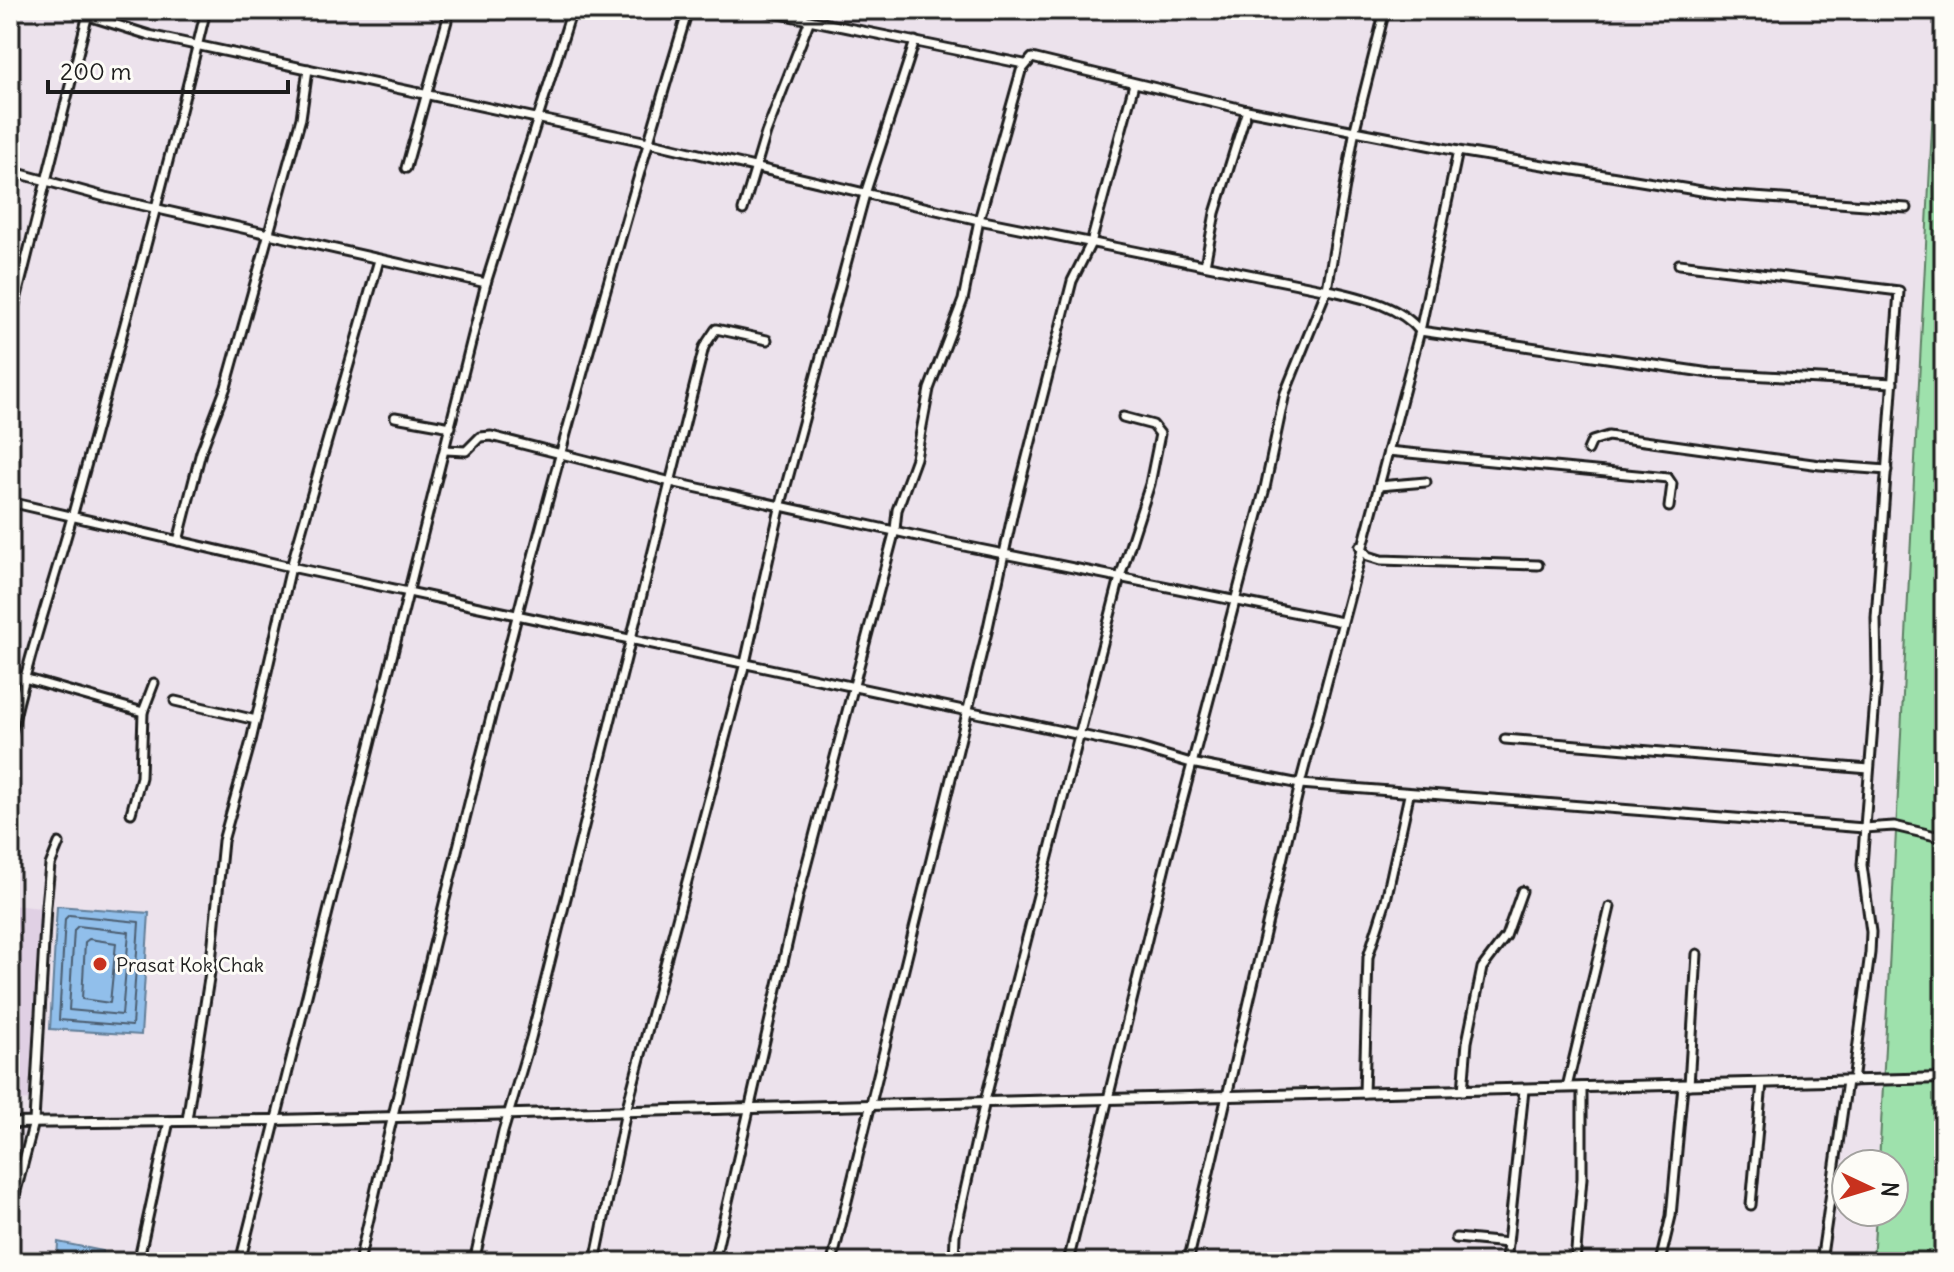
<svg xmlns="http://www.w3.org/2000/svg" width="1954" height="1272" viewBox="0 0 1954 1272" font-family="Delius,sans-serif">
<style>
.built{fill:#e0d0e4}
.green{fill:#9ee1ac;stroke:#5d7e64;stroke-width:2}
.water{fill:#91bfeb;stroke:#627e98;stroke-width:2}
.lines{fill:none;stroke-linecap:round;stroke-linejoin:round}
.shore{stroke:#4b5d6f;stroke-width:2}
.minor-casing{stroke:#1c1c1c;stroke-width:13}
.tertiary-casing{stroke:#1c1c1c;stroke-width:14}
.minor{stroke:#fdfcf7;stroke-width:7}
.tertiary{stroke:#fdfcf7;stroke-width:8}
.poi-dot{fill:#c8321e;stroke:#fdfcf7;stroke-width:3}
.labels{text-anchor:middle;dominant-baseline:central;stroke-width:6;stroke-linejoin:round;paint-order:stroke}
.poi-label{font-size:20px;fill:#1c1c1c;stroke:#fdfcf7;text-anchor:start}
</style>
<rect width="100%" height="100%" fill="#ece2ec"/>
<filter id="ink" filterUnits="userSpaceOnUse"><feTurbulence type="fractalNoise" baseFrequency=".0125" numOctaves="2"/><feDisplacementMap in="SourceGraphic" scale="16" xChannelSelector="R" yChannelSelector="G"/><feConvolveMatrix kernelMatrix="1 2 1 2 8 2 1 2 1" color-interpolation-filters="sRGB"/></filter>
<g filter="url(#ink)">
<polygon class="built" points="10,905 43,908 35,1100 10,1101"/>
<polygon class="green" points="1938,10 1944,10 1944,1262 1873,1262 1876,1212 1894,1212 1894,1164 1879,1164"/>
<g class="water">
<polygon points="57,906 149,913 141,1035 50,1029"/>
<polygon points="58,1242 103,1251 103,1262 57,1262"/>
</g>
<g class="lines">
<g class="shore">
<polygon points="69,915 139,922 132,1026 59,1020 65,919"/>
<polygon points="78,926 129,932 122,1015 69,1010 74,930"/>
<polygon points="89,939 116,943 110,1003 82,999 85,942"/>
</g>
<g class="minor-casing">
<g id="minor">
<path d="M69,10L149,35L648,142L979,220L1333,291C1363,298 1400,306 1420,331L1710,373L1893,383"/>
<polyline points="760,10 1024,64"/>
<polyline points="406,168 450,10"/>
<polyline points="10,171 105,197 486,283"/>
<polyline points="743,210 766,133 809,22"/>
<polyline points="1679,264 1899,291 1876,618 1877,674 1862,865 1871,932 1870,953 1853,1081"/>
<polyline points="1205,265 1215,213 1247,110"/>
<polyline points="10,324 89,10"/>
<polyline points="395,417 451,427"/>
<polyline points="445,450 466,451 480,437 491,436 671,482 949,543 1342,622"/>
<polyline points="1588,450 1592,441 1608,436 1820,465 1887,470"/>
<polyline points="1388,451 1668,478 1672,484 1669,507"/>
<polyline points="1379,486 1426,482"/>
<polyline points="10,502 291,567 1137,747 1191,763 1300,784 1864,828 1894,826 1944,838"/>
<polyline points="178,541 201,452 226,387 301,118 308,69"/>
<polyline points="1360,546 1368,556 1381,560 1538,565"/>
<polyline points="10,674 143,712"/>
<polyline points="175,701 256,720"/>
<path d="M10,739C26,664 51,591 72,517C119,348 165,180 206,10"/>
<polyline points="1505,739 1869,769"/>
<polyline points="131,813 141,777 143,712 154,683"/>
<polyline points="1689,1085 1697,954"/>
<polyline points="1567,1087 1610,907"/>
<polyline points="1463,1091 1467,1042 1482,968 1506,936 1522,891"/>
<polyline points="1364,1093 1368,957 1386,900 1409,795"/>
<polyline points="187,1120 210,972 223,841 251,741 291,567 379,260"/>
<polyline points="1751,1205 1762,1083"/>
<polyline points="10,1214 34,1122 46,906 50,865 59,843"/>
<polyline points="1456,1238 1508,1243"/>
<polyline points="140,1254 169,1121"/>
<polyline points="240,1262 486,283 572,10"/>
<path d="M359,1262C455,841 563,423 688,10"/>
<polyline points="474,1262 503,1132 531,1038 704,347 716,329 767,340"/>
<polyline points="595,1262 626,1111 745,663 781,504 865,194 915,41"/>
<polyline points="714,1262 799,893 895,530 897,510 916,458 929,389 963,300 979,220 1021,71 1032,58 1247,110 1458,151 1726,195 1907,208"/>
<polyline points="832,1262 987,632 1013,512 1072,281 1091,243 1134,84"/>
<polyline points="954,1262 955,1235 985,1101 1120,577 1150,484 1160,434 1153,425 1123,417"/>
<polyline points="1068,1262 1165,866 1265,488 1285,393 1327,289 1355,129 1385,10"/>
<polyline points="1188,1262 1300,784 1420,331 1458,151"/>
<polyline points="1506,1262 1524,1090"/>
<polyline points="1575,1262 1582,1178 1582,1087"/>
<polyline points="1660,1262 1671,1216 1683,1085"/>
<polyline points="1821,1262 1847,1081"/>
</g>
</g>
<g class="tertiary-casing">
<polyline id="tertiary" points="10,1123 276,1120 1944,1078"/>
</g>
<use href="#minor" class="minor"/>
<use href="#tertiary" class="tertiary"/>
</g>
</g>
<circle class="poi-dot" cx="100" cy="964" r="8"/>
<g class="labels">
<g class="poi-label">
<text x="116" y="964">Prasat Kok Chak</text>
</g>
</g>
<rect width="1954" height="1272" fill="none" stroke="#fdfcf7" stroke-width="40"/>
<rect x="20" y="20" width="1914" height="1232" fill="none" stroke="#1c1c1c" stroke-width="3" filter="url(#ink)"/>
<g transform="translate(1870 1188) rotate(94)"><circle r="38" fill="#fdfcf7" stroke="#a3a29f" stroke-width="2"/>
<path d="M0-6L14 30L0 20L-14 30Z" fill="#c8321e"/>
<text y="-12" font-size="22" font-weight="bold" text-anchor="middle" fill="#1c1c1c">N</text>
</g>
<path d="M48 80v12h240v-12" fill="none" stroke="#1c1c1c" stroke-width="4"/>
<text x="60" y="80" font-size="24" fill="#1c1c1c" stroke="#fdfcf7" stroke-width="6" paint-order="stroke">200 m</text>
</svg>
